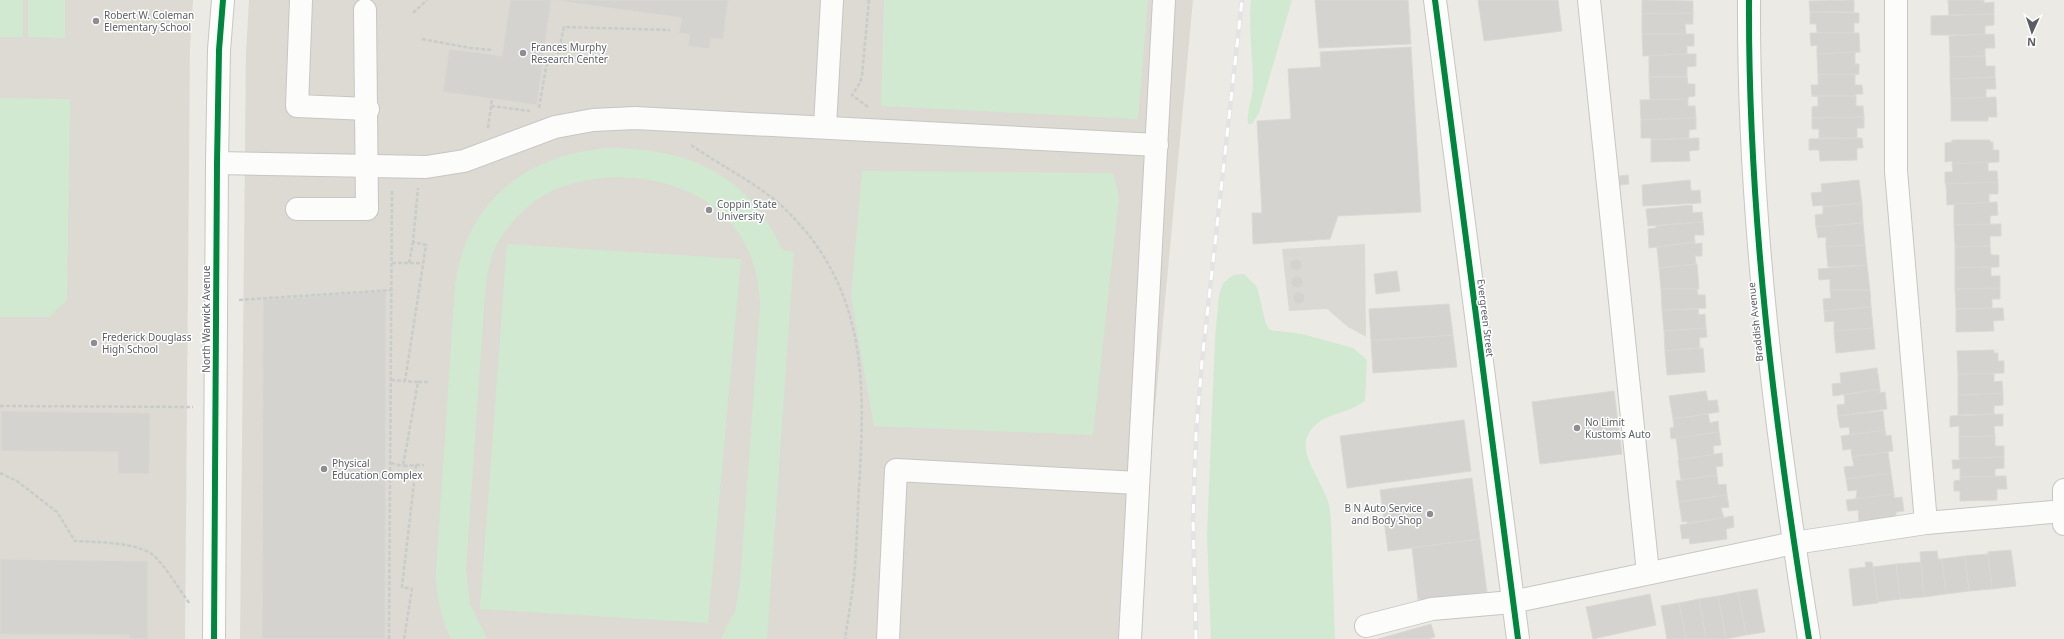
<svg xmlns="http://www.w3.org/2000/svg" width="2064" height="639" viewBox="0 0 2064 639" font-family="'Noto Sans',sans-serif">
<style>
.industrial{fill:#dbd9d4}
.education{fill:#dcdad2}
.green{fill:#d1e9d0}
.building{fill:#d4d3cf;stroke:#dad9d4}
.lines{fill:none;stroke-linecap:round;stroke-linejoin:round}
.minor-casing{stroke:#c7c6c6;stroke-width:24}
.path{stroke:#c7cdca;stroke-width:2.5;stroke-dasharray:4 2;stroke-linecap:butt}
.minor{stroke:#fcfcfb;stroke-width:22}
.rail-casing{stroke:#e2e3e2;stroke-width:4.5}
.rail{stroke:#fff;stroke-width:3;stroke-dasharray:9;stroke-linecap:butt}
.cycleway-casing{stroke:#fff;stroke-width:8}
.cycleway{stroke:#00873e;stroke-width:6}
.poi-dot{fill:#8d8e91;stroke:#fff;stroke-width:1.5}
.labels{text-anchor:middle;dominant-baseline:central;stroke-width:3;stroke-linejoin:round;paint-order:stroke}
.poi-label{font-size:10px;fill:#5a5d64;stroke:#fff;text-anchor:start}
.street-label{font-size:10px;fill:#5a5d64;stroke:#fff}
</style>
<rect width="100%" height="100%" fill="#ebeae4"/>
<polygon class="industrial" points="1365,244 1366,337 1348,327 1327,309 1289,311 1282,249"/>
<g class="education">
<polygon points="0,0 193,0 190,48 185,639 0,639"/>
<polygon points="249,0 1193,0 1148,484 1139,639 240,639 246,53"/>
</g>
<g class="green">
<rect x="0" y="0" width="23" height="37"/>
<polygon points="28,0 65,0 65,38 28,37"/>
<polygon points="884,0 1148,0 1138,119 881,106"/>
<path d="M1251,0H1292L1259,113L1252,124H1248C1246,111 1253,98 1253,84C1253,56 1248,28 1251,0Z"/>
<polygon points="0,98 70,99 67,300 49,317 0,317"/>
<path d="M607,148C688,148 748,173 782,250L794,252L767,639H721L735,611L740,583L760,307C760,279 752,250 735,228C695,175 605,164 548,193C527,204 509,223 497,244C489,259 487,276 485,293L466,570L470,604L487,639H451C441,617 436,596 436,572L455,285C467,200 525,156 607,148Z"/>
<polygon points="862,171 1113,173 1119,197 1093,435 874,426 851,297"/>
<polygon points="507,244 741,259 708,623 480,609"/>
<path d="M1244,274L1257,287L1266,324L1270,330L1302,334L1353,348L1367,360L1365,401C1345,416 1318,412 1307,437C1299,455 1325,486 1329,505C1332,519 1331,536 1332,551C1333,580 1334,610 1335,639H1211L1207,536L1215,339L1219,295L1223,283L1233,275Z"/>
</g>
<g class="building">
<polygon points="510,0 551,0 537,105 443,92 449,49 502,56"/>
<polygon points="553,0 728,0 723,39 711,38 709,49 688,46 690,34 679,33 682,18"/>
<polygon points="1315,0 1408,0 1411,44 1319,48"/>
<polygon points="1478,0 1558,0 1562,31 1484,41"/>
<polygon points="1642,0 1693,1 1693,13 1642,14"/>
<polygon points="1854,0 1854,12 1810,12 1809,1"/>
<polygon points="1948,0 1984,0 1984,3 1994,2 1994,14 1949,15"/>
<polygon points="1810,12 1859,13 1859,23 1854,23 1854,33 1817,33 1816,24 1810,24"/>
<polygon points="1693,13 1693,24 1685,24 1686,34 1642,34 1642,14"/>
<polygon points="1994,14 1994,25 1985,26 1985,35 1931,35 1931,16"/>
<polygon points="1810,33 1859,33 1860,52 1817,54 1817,45 1811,46"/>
<polygon points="1642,34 1694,34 1694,46 1687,46 1687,54 1643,56"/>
<polygon points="1994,34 1995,48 1985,48 1985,56 1950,57 1949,36"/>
<polygon points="1411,47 1421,212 1338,216 1330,239 1253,244 1252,213 1262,213 1257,121 1291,119 1288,69 1321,67 1320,52"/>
<polygon points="1855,52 1855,64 1859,64 1859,74 1818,75 1817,54"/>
<polygon points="1687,54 1696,54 1696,66 1687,67 1687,77 1649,77 1649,56"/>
<polygon points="1985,56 1986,66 1995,66 1995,77 1950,79 1950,57"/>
<polygon points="1818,75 1859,74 1855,75 1855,85 1862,85 1863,94 1856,94 1856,96 1812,96 1811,85 1818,85"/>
<polygon points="1649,77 1687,77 1688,84 1695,84 1695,96 1688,97 1688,99 1650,100"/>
<polygon points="1995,77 1996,89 1986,89 1986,98 1951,99 1950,79"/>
<polygon points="1812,96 1856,96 1856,106 1863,106 1864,117 1812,118 1812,107 1818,106 1818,96"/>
<polygon points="1996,97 1997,117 1988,117 1988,121 1951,121 1951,99"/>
<polygon points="1688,99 1688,106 1695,106 1696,118 1641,120 1640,100"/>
<polygon points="1864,117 1864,128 1857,128 1857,138 1819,138 1819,129 1812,129 1812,118"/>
<polygon points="1696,118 1696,129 1689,130 1689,138 1651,140 1651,138 1641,138 1641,120"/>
<polygon points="1699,138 1699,150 1689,151 1690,161 1651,162 1651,140"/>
<polygon points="1862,138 1863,148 1857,148 1857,160 1820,161 1819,150 1809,150 1809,139"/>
<polygon points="1952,140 1990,140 1990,142 1993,142 1993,150 1999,150 1999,162 1952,164 1953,161 1945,162 1945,143 1952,142"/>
<polygon points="1988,162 1988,171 1997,171 1998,182 1945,184 1945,172 1953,172 1952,164"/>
<polygon points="1628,175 1629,184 1620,185 1619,176"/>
<polygon points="1690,180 1691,191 1700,190 1701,203 1643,206 1642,185"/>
<polygon points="1859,180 1862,203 1823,207 1823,205 1813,206 1811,193 1822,192 1821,184"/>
<polygon points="1998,182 1998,194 1989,194 1989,203 1947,205 1946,184"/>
<polygon points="1997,202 1998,215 1990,216 1990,224 1954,225 1954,204"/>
<polygon points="1862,203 1863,223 1816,227 1815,215 1823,214 1823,207"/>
<polygon points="1692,205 1693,213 1702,212 1703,222 1648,226 1646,209"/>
<polygon points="1703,222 1704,235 1694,235 1695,242 1649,248 1648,229 1656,228 1656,226"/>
<polygon points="1863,223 1865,245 1826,247 1826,237 1818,238 1816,227"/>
<polygon points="2001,224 2001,236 1990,236 1990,246 1955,247 1954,225"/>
<polygon points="1695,242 1695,244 1702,243 1702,256 1695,256 1696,264 1659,268 1657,247"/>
<polygon points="1865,245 1867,265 1828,267 1826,247"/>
<polygon points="1990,246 1991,255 1999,255 1999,267 1955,268 1955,247"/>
<circle cx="1296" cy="265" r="6"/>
<polygon points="1697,264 1699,289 1661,289 1659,268"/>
<polygon points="1867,265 1870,290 1830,290 1830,279 1819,280 1818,269"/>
<polygon points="1991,267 1991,276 2000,276 2000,288 1955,289 1955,268"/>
<polygon points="1397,271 1400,291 1376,294 1374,274"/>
<circle cx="1297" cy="282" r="6"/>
<polygon points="2000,288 2000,299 1992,299 1992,308 1956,309 1955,289"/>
<polygon points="1661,289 1697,289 1698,295 1705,295 1706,308 1662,310"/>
<polygon points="1830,290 1870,290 1871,307 1824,311 1823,299 1831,298"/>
<polygon points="386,291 385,639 262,639 263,300"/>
<circle cx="1299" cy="298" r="6"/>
<polygon points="1449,304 1453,335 1371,341 1369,309"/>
<polygon points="1871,307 1873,328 1834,331 1834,321 1825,322 1824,311"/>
<polygon points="2003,308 2004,320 1993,321 1994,331 1956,332 1956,309"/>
<polygon points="1698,309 1699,315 1705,314 1706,328 1664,331 1662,310"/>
<polygon points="1706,328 1707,337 1699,338 1700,348 1665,351 1664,331"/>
<polygon points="1873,328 1875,349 1836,353 1834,331"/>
<polygon points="1453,335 1457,367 1373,373 1371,341"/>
<polygon points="1703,348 1705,372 1667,375 1665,351"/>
<polygon points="1994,350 1994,353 1998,353 1998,361 2004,361 2004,373 1958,374 1957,351"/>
<polygon points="1877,368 1880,389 1833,396 1832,384 1841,383 1840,373"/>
<polygon points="1994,373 1994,382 2002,381 2003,393 1958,395 1958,374"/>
<polygon points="1880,389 1880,393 1885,392 1887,409 1838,416 1837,405 1845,404 1844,395"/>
<polygon points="1614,391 1622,454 1540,464 1532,402"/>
<polygon points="1706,391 1708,401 1717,400 1719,412 1673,419 1669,396"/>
<polygon points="2003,393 2003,405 1994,406 1994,414 1958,415 1958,395"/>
<polygon points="1,411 150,413 149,474 118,474 118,452 1,451"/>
<polygon points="1883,411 1885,430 1850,436 1849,427 1840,428 1838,416"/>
<polygon points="1708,414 1710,423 1718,421 1719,432 1671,439 1670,428 1674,427 1673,419"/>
<polygon points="2003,414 2003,426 1994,426 1995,436 1959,437 1959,426 1950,427 1950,416"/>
<polygon points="1464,420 1471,471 1347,488 1340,436"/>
<polygon points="1885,430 1886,436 1891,435 1893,451 1852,457 1851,449 1843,450 1841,436"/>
<polygon points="1719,432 1721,445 1713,446 1714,455 1679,460 1676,438"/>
<polygon points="1995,436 1995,446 2004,446 2004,457 1959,458 1959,437"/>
<polygon points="1888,452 1891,473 1846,479 1844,467 1854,466 1852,457"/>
<polygon points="1722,453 1723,466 1716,467 1717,475 1681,480 1678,460"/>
<polygon points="2004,457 2004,468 1995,469 1995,477 1960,477 1960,468 1953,469 1952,460 1960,460 1959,458"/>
<polygon points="1891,473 1894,494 1856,499 1857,490 1848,491 1846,479"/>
<polygon points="1717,475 1718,485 1726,484 1727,495 1679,502 1676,481"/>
<polygon points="2006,476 2007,489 1997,489 1997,500 1960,501 1960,491 1954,491 1954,481 1960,480 1960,477"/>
<polygon points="1472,478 1480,539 1388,551 1380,490"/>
<polygon points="1894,494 1894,498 1902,497 1904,511 1896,512 1896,517 1859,521 1858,510 1848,511 1846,500"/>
<polygon points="1727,495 1729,507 1721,508 1724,518 1687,523 1687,521 1682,522 1679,502"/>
<polygon points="1733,516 1734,527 1726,529 1727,539 1690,544 1689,538 1682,539 1680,525"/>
<polygon points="1480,539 1487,592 1418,600 1412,548"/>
<polygon points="2011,550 2016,586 1992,589 1988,552"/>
<polygon points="1937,551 1938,559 1942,559 1946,594 1924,597 1920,552"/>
<polygon points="1988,554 1992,589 1969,591 1965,556"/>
<polygon points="1965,556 1969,591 1946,594 1942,559"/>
<polygon points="0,559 148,561 148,639 129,639 129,635 0,634"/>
<polygon points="1865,562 1872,562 1873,566 1878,603 1853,606 1849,569 1866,567"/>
<polygon points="1921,562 1924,597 1900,599 1896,564"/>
<polygon points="1896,564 1900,599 1878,602 1873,567"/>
<polygon points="1757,589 1765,632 1746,635 1738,592"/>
<polygon points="1738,592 1746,635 1726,639 1718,596"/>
<polygon points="1650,594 1656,625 1593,639 1586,607"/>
<polygon points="1718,596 1726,639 1706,639 1699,599"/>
<polygon points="1699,599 1706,639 1686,639 1679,603"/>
<polygon points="1679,603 1686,639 1667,639 1661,606"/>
<polygon points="1431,624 1435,637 1427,639 1378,639"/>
</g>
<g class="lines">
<g class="minor-casing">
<g id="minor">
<polyline points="301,0 297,106 368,109"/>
<polyline points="1435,0 1518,639"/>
<polyline points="1589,0 1648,573"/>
<path d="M1749,0C1748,215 1775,427 1809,639"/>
<polyline points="1896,0 1896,171 1926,523"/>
<polyline points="825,126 832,0"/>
<polyline points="217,163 426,167 464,161 555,127 593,120 635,118 1157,145"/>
<polyline points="297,209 367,209 365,10"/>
<polyline points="2064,490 2064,524"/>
<polyline points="1366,626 1432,609 1512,602 1794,543 1926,523 2064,511"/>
<polyline points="214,639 217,163 219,50 223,0"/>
<polyline points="888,639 896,470 1138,483"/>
<polyline points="1130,639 1164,0"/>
</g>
</g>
<g class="path">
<polyline points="413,13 427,0"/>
<polyline points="422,39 470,48 491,50"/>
<polyline points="557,58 569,60"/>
<polyline points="491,106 530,111"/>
<polyline points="868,107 852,95 860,83 862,75 869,0"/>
<polyline points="539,108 548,56 557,58 564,27 670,30"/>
<polyline points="488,128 492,99"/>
<path d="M691,145C725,169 764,186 792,216C868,295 865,387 859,488C857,518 857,547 854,576C852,597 848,618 845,639"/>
<polyline points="392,263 423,263"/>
<polyline points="409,263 413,242"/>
<polyline points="239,300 392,290"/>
<polyline points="391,380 405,381"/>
<polyline points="418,382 429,382"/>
<polyline points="0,406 193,407"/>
<polyline points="391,463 403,466"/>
<polyline points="416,465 424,465"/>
<path d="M0,473L17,481L57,512L75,541C95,542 137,542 153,555C165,565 180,591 190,604"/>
<polyline points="389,639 392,189"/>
<polyline points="404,639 412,589 402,587 416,465 403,466 418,382 405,381 426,245 413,242 418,188"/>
</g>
<use href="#minor" class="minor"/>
<g class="rail-casing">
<polyline id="rail" points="1196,639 1193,520 1196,434 1202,361 1242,0"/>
</g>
<use href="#rail" class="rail"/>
<g class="cycleway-casing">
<g id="cycleway">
<polyline points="1435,0 1518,639"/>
<path d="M1749,0C1748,215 1775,427 1809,639"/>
<polyline points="214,639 217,163 219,50 223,0"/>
</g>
</g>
<use href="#cycleway" class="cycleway"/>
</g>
<g class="poi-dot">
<circle cx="96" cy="21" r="4"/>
<circle cx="523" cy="53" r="4"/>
<circle cx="709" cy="210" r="4"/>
<circle cx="94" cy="343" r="4"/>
<circle cx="1577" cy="428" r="4"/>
<circle cx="324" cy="469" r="4"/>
<circle cx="1430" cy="514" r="4"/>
</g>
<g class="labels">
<g class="poi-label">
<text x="104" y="15">Robert W. Coleman<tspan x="104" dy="12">Elementary School</tspan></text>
<text x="531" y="47">Frances Murphy<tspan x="531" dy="12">Research Center</tspan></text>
<text x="717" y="204">Coppin State<tspan x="717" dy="12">University</tspan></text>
<text x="102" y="337">Frederick Douglass<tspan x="102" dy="12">High School</tspan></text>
<text x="1585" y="422">No Limit<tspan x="1585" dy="12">Kustoms Auto</tspan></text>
<text x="332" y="463">Physical<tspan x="332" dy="12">Education Complex</tspan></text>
<text x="1422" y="508" text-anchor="end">B N Auto Service<tspan x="1422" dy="12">and Body Shop</tspan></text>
</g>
<g class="street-label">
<text transform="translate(1486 318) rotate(83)">Evergreen Street</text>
<text transform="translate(206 319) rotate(-90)">North Warwick Avenue</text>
<text transform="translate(1755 322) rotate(-96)">Braddish Avenue</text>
</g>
</g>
<g transform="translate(2032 32) rotate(183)" stroke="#ffffff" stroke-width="3" paint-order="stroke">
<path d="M0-3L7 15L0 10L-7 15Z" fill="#5a5d64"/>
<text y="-6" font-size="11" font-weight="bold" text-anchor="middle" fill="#5a5d64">N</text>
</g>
</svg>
